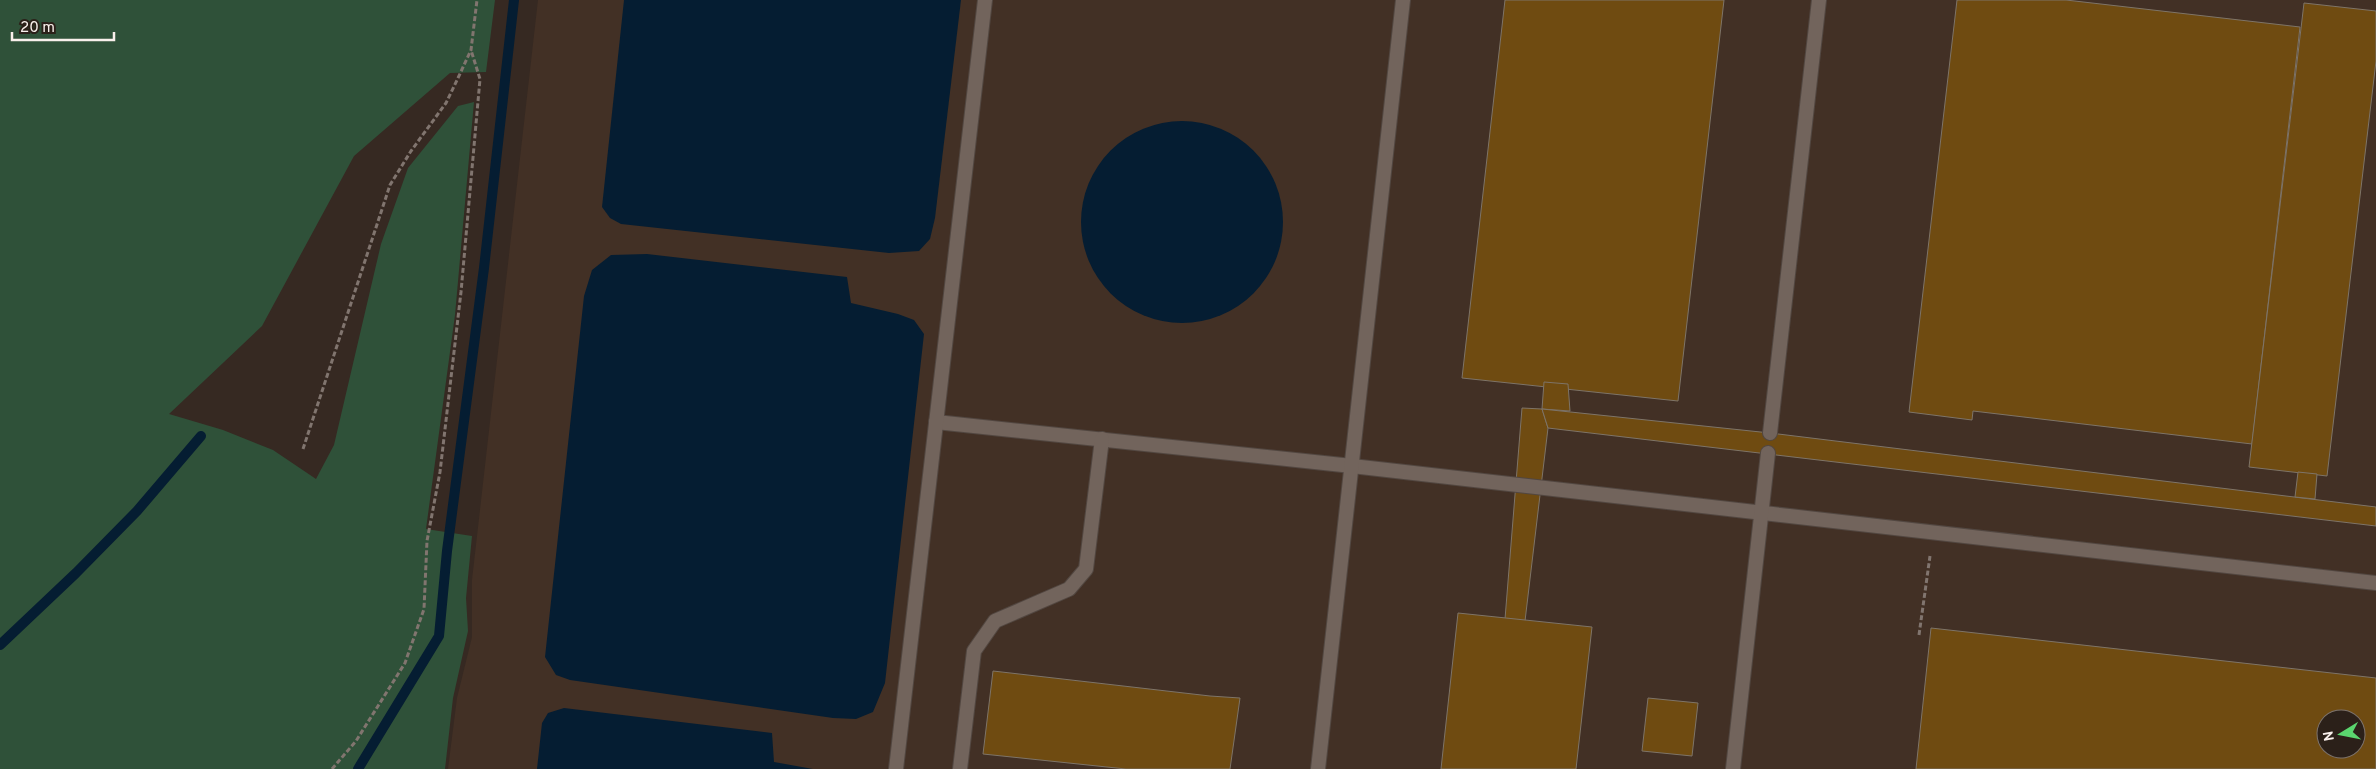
<svg xmlns="http://www.w3.org/2000/svg" width="2376" height="769" viewBox="0 0 2376 769" font-family="Overpass,sans-serif">
<style>
.built{fill:#423025;fill-rule:evenodd}
.green{fill:#2f5139}
.water{fill:#051d32}
.lines{fill:none;stroke-linecap:round;stroke-linejoin:round}
.stream{stroke:#051d32;stroke-width:10}
.building{fill:#6f4b11;stroke:#7e7468;fill-rule:evenodd}
.service-casing{stroke:#524741;stroke-width:16}
.path{stroke:#81756f;stroke-width:3;stroke-dasharray:5 2.5;stroke-linecap:butt}
.service{stroke:#72645c;stroke-width:14}
</style>
<rect width="100%" height="100%" fill="#362922"/>
<path class="built" d="M538,0H2376V769H448L457,698L472,637V580ZM2326,719H2356V749H2326Z"/>
<polygon class="green" points="0,0 495,0 486,72 450,73 354,156 262,326 169,414 223,430 273,450 316,479 334,445 381,244 408,168 458,106 474,102 455,315 426,529 472,536 466,598 468,631 453,698 445,769 0,769"/>
<g class="water">
<polygon points="624,0 961,0 935,218 930,239 919,251 889,253 621,224 610,218 602,207"/>
<circle cx="1182" cy="222" r="101"/>
<polygon points="647,254 847,277 851,303 898,314 914,320 924,334 885,683 873,712 856,719 833,718 570,680 556,675 545,657 584,296 592,270 611,255"/>
<polygon points="564,708 772,733 774,762 813,769 537,769 542,723 548,713"/>
</g>
<g class="lines">
<g class="stream">
<polyline points="0,645 76,573 137,511 201,436"/>
<polyline points="358,769 439,636 447,551 484,268 514,0"/>
</g>
</g>
<g class="building">
<polygon points="1505,0 1724,0 1678,401 1462,378"/>
<polygon points="1957,0 2066,0 2300,27 2252,444 1973,411 1972,420 1909,412"/>
<polygon points="2304,3 2376,11 2376,61 2327,476 2249,467"/>
<polygon points="1544,382 1568,384 1570,411 1542,409"/>
<polygon points="1522,408 1542,409 1548,428 1525,621 1505,619"/>
<polygon points="1542,409 1770,433 2376,507 2376,526 1548,428"/>
<polygon points="2298,472 2317,474 2315,499 2295,497"/>
<polygon points="1458,613 1592,627 1576,769 1441,769"/>
<path d="M1931,628L2376,678V769H1916ZM2326,719H2356V749H2326Z"/>
<polygon points="993,671 1210,696 1240,698 1230,769 1126,769 983,754"/>
<polygon points="1648,698 1698,703 1692,756 1642,751"/>
</g>
<g class="lines">
<g class="service-casing">
<g id="service">
<polyline points="936,422 1352,466 2376,583"/>
<polyline points="1770,433 1819,0"/>
<polyline points="896,769 985,0"/>
<polyline points="960,769 974,651 995,621 1069,589 1086,569 1102,439"/>
<polyline points="1318,769 1403,0"/>
<polyline points="1733,769 1768,453"/>
</g>
</g>
<g class="path">
<polyline points="303,449 390,185 411,151 446,103 458,78 471,50 477,0"/>
<polyline points="1919,635 1930,556"/>
<polyline points="332,769 356,741 405,663 424,609 427,541 440,472 461,292 480,79 471,50"/>
</g>
<use href="#service" class="service"/>
</g>
<g transform="translate(2341 734) rotate(260)"><circle r="24" fill="#2b2019" stroke="#7d736d"/>
<path d="M0-4L9 19L0 12L-9 19Z" fill="#5ad56e"/>
<text y="-8" font-size="14" font-weight="bold" text-anchor="middle" fill="#f9f0ec">N</text>
</g>
<path d="M12 32v8h102v-8" fill="none" stroke="#f9f0ec" stroke-width="2.5"/>
<text x="20" y="32" font-size="15" fill="#f9f0ec" stroke="#2b2019" stroke-width="4" paint-order="stroke">20 m</text>
</svg>
